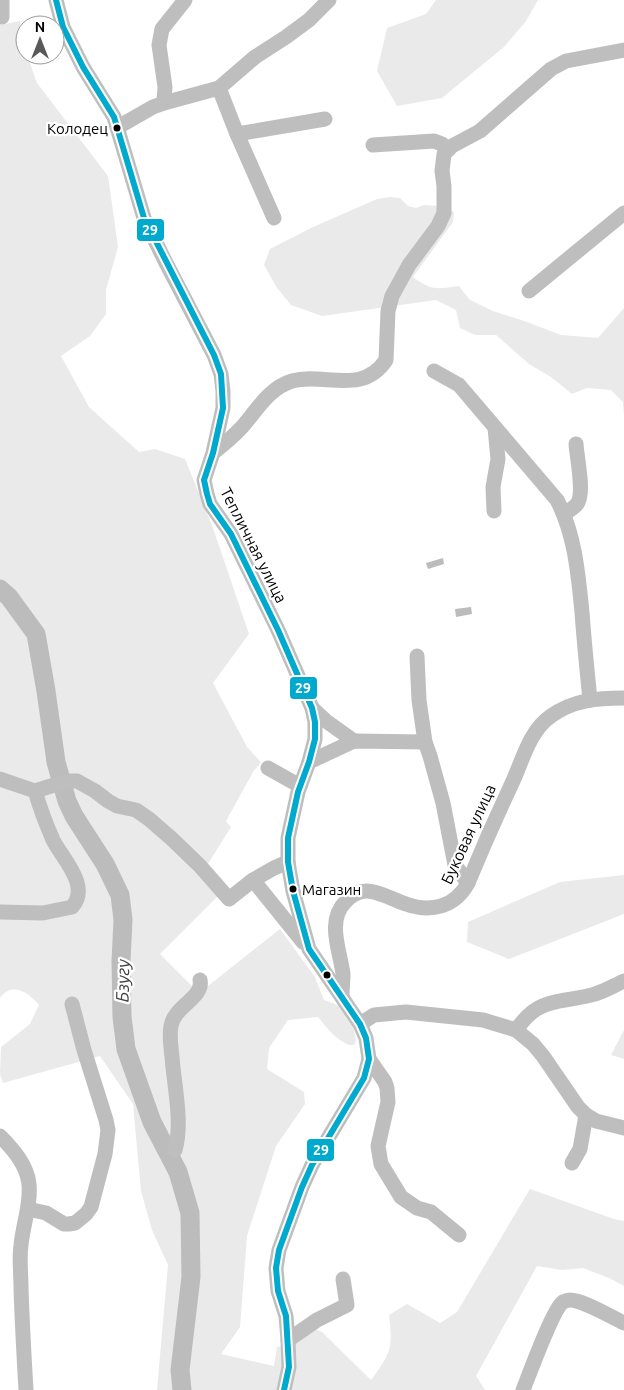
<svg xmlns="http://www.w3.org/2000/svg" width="624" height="1390" viewBox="0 0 624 1390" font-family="Ubuntu,sans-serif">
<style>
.green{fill:#eaeaea}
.water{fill:#bcbcbc}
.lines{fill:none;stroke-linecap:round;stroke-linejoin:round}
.river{stroke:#bcbcbc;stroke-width:19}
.minor{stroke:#bebebe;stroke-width:15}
.bus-1-casing{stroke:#fff;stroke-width:10}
.bus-1{stroke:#00a9ce;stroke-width:6}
.bus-dot{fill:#000;stroke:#fff;stroke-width:2}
.labels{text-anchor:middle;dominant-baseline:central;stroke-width:4.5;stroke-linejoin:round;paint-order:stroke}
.bus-label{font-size:15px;fill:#000;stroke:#fff;text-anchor:end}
.street-label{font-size:16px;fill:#000;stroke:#fff}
.water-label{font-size:18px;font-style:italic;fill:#404040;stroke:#fff}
.line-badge{stroke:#fff;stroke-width:2}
.badge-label{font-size:14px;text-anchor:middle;font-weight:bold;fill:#fff}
</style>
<rect width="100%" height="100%" fill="#fff"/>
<g class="green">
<polygon points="436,0 538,0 526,21 504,47 442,98 397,106 377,71 387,28 426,14"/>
<path d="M20,21L25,44V55H27L37,83L108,176L118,247L106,290V314L90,336L61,356L89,407L139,452L155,449L185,459L213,528L249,634L213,683L247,747L261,762L253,772L226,821L231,827L201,875L218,896L160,954L199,993L280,929L315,977L324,1000C330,1002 340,1005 345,1010C351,1020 368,1059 340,1040C331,1034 325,1025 318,1017L288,1020L269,1048L267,1069L304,1092L305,1104L276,1146L247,1236L240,1327L221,1354L274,1366L277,1347L290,1344L306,1325L322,1332L371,1380C391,1353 393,1348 389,1315L407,1304L440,1323L457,1312L530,1189L614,1219L624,1221V1286L609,1278L583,1268L562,1270L537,1266L476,1376L485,1390H157L168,1265L152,1230L141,1191L133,1104L100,1056L3,1083L0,1074L1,1047L30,1024L39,1005C29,993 12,981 0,998V25Z"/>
<path d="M390,197L400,198L408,206L416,208L424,205L440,206L449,207L454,213L453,222L413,277C431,291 438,289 459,286L470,300L493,311L527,322L561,335L598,338L624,308V417L623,402L611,390L587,388L572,394L551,377L529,364L496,335H475L460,328L456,310L436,300L322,316L291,305L277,288L264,265L270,249L311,228L377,199Z"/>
<polygon points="624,875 624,914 509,959 467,942 468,922 560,882"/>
<polygon points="624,1030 624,1059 611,1055"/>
</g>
<g class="water">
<polygon points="443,558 444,564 428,569 426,563"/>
<polygon points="471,607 472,614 456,617 455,609"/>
</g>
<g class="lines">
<polyline class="river" points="0,589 9,597 36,634 46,691 56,762 67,801 74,816 105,864 120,895 123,920 121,961 122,1017 126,1049 152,1122 178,1172 190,1213 191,1277 180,1370 182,1390"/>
<g class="minor">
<polyline points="2,0 2,17"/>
<polyline points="56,0 63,27 83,67 114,117 144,218 165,261 214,355 221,374 223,391 223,408 213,453 204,480 207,494 210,504 231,534 278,630 312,708 315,722 315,739 309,762 298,792 288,838 288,862 293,891 309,949 360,1024 366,1038 369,1059 364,1078 312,1165 302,1187 279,1250 276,1268 278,1291 286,1316 288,1340 289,1367 284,1390"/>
<polyline points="219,88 237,134 274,218"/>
<polyline points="164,103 219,88 255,57 286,37 309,20 329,0"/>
<polyline points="118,127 153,107 164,103 165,87 159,45 162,29 185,0"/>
<polyline points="237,134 325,119"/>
<polyline points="373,145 434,141 442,144 448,150"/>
<polyline points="529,291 624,213"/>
<path d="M434,371L459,385L557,500C575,535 578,573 582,612C584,641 587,670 590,700"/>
<path d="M213,453C223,445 233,437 242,427C257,410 269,388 292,381C324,372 362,396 386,360L388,311L392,296L409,265L438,226L444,213V186L442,171L444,154L452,146L480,131L551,69L566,61L624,50"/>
<polyline points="494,511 493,487 498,459 495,428"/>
<path d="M564,514C568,511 574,508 577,504C585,494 577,459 576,444"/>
<polyline points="417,656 419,700 425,742 430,756 443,803 455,865 468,883"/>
<polyline points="312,708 326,721 354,741"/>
<polyline points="309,762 354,741 425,742"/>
<polyline points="268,768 300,786"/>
<polyline points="0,779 35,791 67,781 77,781 95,791 108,801 117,806 136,810 149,819 172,839 200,866 229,899 253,880 303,942"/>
<polyline points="253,880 274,868 288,862"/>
<path d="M0,912L43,913L72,907C91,886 62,858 53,840C46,824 40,808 35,791"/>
<path d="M342,997C342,989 343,981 343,974C340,950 326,921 346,901C366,880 386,898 406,904C431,913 455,907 468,883C482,849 497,815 513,781C523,759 530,730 551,716C573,700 598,698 624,698"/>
<polyline points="360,1024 374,1015 406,1012 483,1020 516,1030 533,1044 543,1056 578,1107 586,1115 596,1121 624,1128"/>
<path d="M516,1030C520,1025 524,1019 529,1015C546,998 574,1001 595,994C605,991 615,985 624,981"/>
<polyline points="369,1059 385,1082 387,1088 388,1102 378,1146 381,1164 401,1197 417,1208 431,1212 459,1235"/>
<path d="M0,1136C13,1149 27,1165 29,1184C31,1205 23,1224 21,1245C19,1259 21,1273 21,1287C22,1321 24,1356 26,1390"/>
<path d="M175,1150C183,1123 174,1085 172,1057C171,1047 169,1036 171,1026C174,1006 204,998 200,980"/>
<polyline points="572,1163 580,1149 586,1115"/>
<polyline points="28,1209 46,1213 64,1224 69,1224 75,1223 86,1214 91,1207 105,1154 108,1130 106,1120 84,1050 72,1004"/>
<polyline points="288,1340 317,1320 347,1305 343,1279"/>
<path d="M523,1390C529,1375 553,1309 563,1302C565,1301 569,1300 570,1300C583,1300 611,1317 624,1323"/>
</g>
<g class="bus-1-casing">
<polyline id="bus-1" points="56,0 63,27 83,67 114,117 144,218 214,355 221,374 223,408 213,453 204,480 207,494 210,504 231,534 278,630 312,708 315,722 315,739 309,762 298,792 288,838 288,862 293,891 309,949 360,1024 366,1038 369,1059 364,1078 312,1165 302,1187 279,1250 276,1268 278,1291 286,1316 289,1367 284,1390"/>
</g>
<use href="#bus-1" class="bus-1"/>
</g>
<g class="bus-dot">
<circle cx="117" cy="128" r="4.5"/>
<circle cx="293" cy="889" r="4.5"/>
<circle cx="327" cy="975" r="4.5"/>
</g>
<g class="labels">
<g class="bus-label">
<text x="108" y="128">Колодец</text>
<text x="302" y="889" text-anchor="start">Магазин</text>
</g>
<g class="street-label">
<text transform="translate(254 545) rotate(63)">Тепличная улица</text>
<text transform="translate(468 834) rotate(-65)">Буковая улица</text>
</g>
<g class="water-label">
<text transform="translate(122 981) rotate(-89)">Бзугу</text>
</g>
</g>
<g class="line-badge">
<rect x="136" y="218" width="29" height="24" rx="5" fill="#00a9ce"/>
<rect x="289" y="676" width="29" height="24" rx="5" fill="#00a9ce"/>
<rect x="306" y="1138" width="29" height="24" rx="5" fill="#00a9ce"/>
</g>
<g class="badge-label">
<text x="150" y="235">29</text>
<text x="303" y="693">29</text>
<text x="321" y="1155">29</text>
</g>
<g transform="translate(40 40)"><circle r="24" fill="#ffffff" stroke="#999999"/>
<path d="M0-4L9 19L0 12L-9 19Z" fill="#595959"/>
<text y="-8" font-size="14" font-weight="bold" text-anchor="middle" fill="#000000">N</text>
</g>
</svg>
